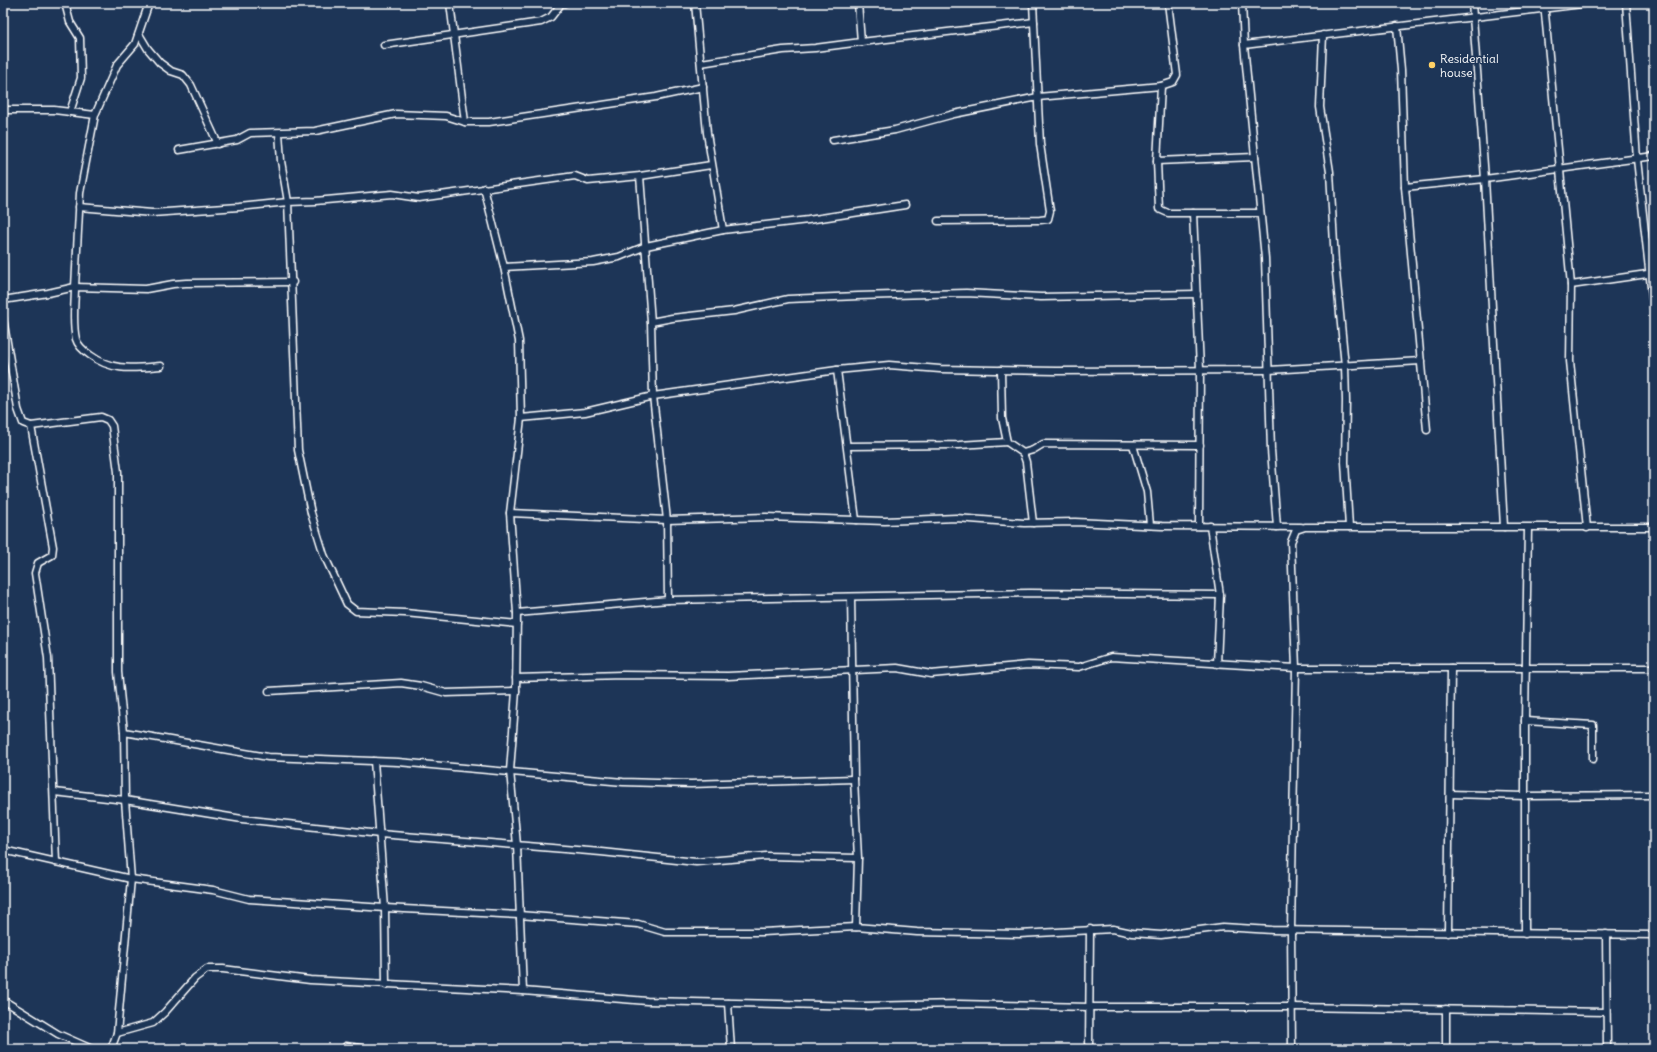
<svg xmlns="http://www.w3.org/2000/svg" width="1657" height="1052" viewBox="0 0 1657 1052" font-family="Delius,sans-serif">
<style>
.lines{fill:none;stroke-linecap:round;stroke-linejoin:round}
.street-casing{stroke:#fff;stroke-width:9}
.street{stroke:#1d3557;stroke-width:6}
.poi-dot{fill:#ffd166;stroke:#1d3557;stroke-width:1.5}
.labels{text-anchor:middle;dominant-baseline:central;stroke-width:3;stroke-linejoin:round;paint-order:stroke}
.poi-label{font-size:12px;fill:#fff;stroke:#1d3557;text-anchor:start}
</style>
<rect width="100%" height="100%" fill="#1d3557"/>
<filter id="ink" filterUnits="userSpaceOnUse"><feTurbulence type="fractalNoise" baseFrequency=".025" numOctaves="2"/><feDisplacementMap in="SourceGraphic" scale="8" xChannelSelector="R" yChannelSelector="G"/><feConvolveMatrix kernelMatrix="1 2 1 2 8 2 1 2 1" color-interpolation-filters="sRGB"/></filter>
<g filter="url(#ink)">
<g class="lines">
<g class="street-casing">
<g id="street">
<polyline points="65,3 70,22 80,38 81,78 70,112"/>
<polyline points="450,3 465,122"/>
<polyline points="695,3 707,133 723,230"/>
<polyline points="858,3 861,42"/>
<polyline points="1242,3 1244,45 1265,258 1271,450 1277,527"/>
<polyline points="1472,3 1485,179 1504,527"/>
<polyline points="1544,3 1571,285 1570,361 1587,528"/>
<polyline points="1626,3 1637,159 1654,315"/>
<polyline points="1397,26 1401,70 1405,187 1427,430"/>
<polyline points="139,34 148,49 160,63 171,71 183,75 191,85 218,144"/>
<polyline points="1323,35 1320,107 1330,172 1335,262 1345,366 1346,401 1345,462 1349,527"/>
<polyline points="384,45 541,22 551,17 561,4 565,3"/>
<polyline points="1244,45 1590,3"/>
<polyline points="701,63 783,50 815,48 861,42 1034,22"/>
<polyline points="1161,86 1157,161 1159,209 1168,213 1260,213"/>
<polyline points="3,110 54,110 95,115"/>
<polyline points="833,140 895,130 954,114 1038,97 1161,86 1173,82 1177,75 1168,3"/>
<polyline points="179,150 237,140 250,133 315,131 396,114 446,116 465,122 489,122 656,97 703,87"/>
<polyline points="1157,161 1255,157"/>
<polyline points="640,176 651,322 653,396 667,520 668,600"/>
<polyline points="1405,187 1485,179 1654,156"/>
<polyline points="484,188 504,267 519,341 521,418 510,513 517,613 516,691 510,771 517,845 523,991"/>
<polyline points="79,207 152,213 239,207 288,202 281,161 279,133"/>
<polyline points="1193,213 1200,369 1199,526"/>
<polyline points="938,221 1040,220 1048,219 1050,211 1040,144 1033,3"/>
<polyline points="504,267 593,262 619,257 646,246 723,230 808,220 905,205"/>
<polyline points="1571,285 1654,273"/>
<polyline points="3,300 48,293 75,287 80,193 95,115 117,65 135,44 149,3"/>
<polyline points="3,318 18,409 23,423 31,426 101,417 108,420 112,426 118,472 118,672 124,732 125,800 131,879 117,1033 111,1049"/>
<polyline points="651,322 672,318 734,311 788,299 858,296 966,293 1041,297 1197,294"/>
<path d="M161,366C134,368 113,372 90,355C84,351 78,346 76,339C72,322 75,304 75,287L146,289L173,284L186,283L293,282"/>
<polyline points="837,370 856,520"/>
<polyline points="1001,370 1002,418 1007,442 1023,453 1026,462 1033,523"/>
<polyline points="521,418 585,412 653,396 837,370 889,365 940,369 1056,371 1269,370 1421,361"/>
<polyline points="31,426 53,547 52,555 38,563 35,573 48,658 56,862"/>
<polyline points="1133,445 1147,492 1150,525"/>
<polyline points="847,446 959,445 1007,442"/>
<polyline points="1023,453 1033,450 1043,444 1200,445"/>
<polyline points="510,513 667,520 766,517 885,521 956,518 1024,523 1075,522 1162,526 1301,527"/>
<polyline points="1210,526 1220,595 1217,664"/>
<polyline points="851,597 854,779 858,858 856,927"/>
<polyline points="517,613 668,600 1030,593 1220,595"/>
<polyline points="517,624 405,613 356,611 347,604 324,555 311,513 298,450 288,202 315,201 392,194 419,198 575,176 588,181 640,176 711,165"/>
<polyline points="516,678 622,675 728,676 897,668 931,674 1028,665 1079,667 1111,657 1296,668 1654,668"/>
<polyline points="269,691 401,683 421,686 446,693 516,691"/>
<polyline points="1525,721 1593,725 1593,759"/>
<polyline points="124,732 268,757 398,762 623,782 691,784 854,779"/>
<polyline points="374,761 385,908 386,985"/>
<polyline points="54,792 125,800 242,819 380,834 601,852 696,862 766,856 858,858"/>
<polyline points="1450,794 1525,796 1654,795"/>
<polyline points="3,850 131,879 213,890 249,899 385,908 519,915 638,924 665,932 763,932 856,927 917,932 1019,934 1113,929 1132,933 1161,935 1223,927 1272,930 1654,935"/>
<polyline points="1448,933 1451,668"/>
<polyline points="1525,934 1525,721 1528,528"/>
<polyline points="1606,934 1607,1049"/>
<polyline points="3,1000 58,1034 92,1049"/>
<polyline points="728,1003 731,1049"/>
<polyline points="1446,1009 1446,1049"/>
<polyline points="117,1033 153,1023 165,1012 195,978 207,969 223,969 310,980 523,991 647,1001 863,1006 959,1004 1089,1007 1293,1007 1606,1012"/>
<polyline points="346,1046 366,1049"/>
<polyline points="1089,1049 1090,929"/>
<polyline points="1292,1049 1291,930 1296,668 1291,542 1296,530 1305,527 1654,527"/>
</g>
</g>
<use href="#street" class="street"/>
</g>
</g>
<circle class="poi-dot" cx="1432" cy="65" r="4"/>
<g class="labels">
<g class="poi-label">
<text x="1440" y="58">Residential<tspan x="1440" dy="14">house</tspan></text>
</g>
</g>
<rect width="1657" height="1052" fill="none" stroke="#1d3557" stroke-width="16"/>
<rect x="8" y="8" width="1641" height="1036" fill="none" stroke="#fff" stroke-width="1.5" filter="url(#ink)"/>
</svg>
